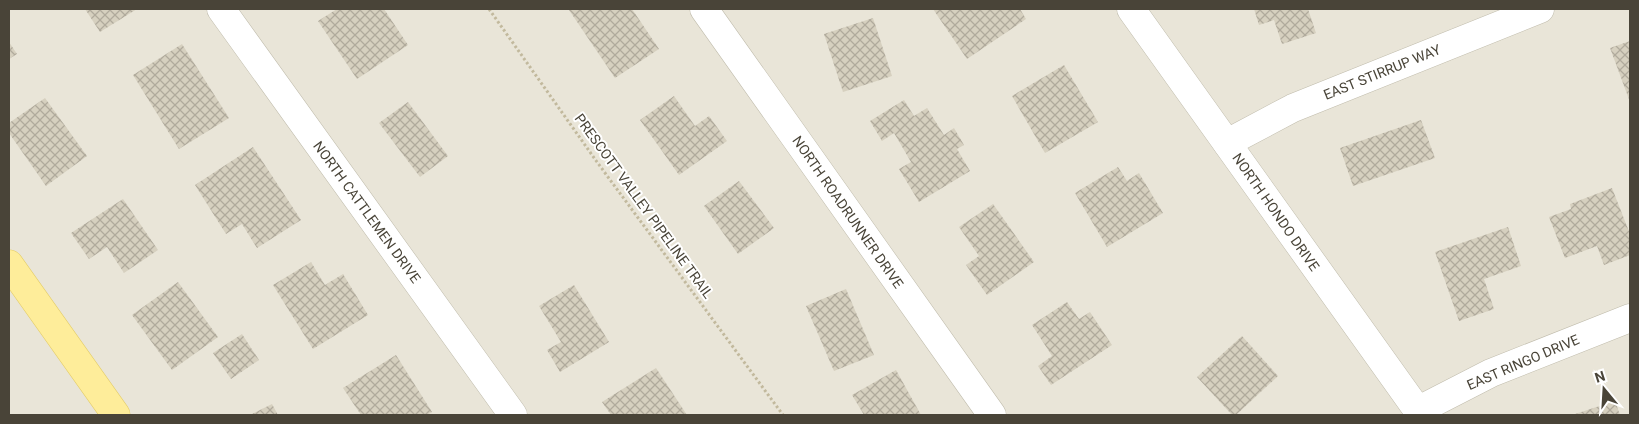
<svg xmlns="http://www.w3.org/2000/svg" width="1639" height="424" viewBox="0 0 1639 424" font-family="Roboto,sans-serif">
<style>
.residential{fill:#e9e5d8}
.building{fill:url(#building-cross-hatch)}
.lines{fill:none;stroke-linecap:round;stroke-linejoin:round}
.minor-casing{stroke:#c0bcac;stroke-width:29}
.major-casing{stroke:#e4cd69;stroke-width:29}
.path{stroke:#c2b99d;stroke-width:3;stroke-dasharray:2.5 2.5;stroke-linecap:butt}
.minor{stroke:#fff;stroke-width:28}
.major{stroke:#feed9a;stroke-width:28}
.labels{text-anchor:middle;dominant-baseline:central;stroke-width:4;stroke-linejoin:round;paint-order:stroke}
.street-label{font-size:14px;fill:#494438;stroke:#fff}
</style>
<defs>
<pattern id="building-cross-hatch" width="8" height="8" patternUnits="userSpaceOnUse" patternTransform="scale(1.25)"><rect width="8" height="8" fill="#d6d0bf"/><path d="M0 0l8 8M0 8l8-8" fill="none" stroke="#b0aa9c"/></pattern>
</defs>
<rect width="100%" height="100%" fill="#f5f3ea"/>
<rect class="residential" x="9" y="9" width="1621" height="406"/>
<g class="building">
<polygon points="85,9 137,9 100,32"/>
<polygon points="337,9 384,9 408,45 357,79 318,21"/>
<polygon points="571,9 632,9 659,49 615,78 569,10"/>
<polygon points="933,9 1020,9 1026,19 967,59"/>
<polygon points="1254,9 1308,9 1316,33 1282,44 1274,20 1259,25"/>
<polygon points="873,18 892,76 843,92 824,34"/>
<polygon points="1630,41 1630,102 1610,48"/>
<polygon points="9,42 17,54 9,59"/>
<polygon points="182,44 229,118 179,149 133,75"/>
<polygon points="1064,65 1098,122 1045,153 1012,96"/>
<polygon points="674,96 695,126 709,116 727,141 679,175 640,120"/>
<polygon points="45,98 87,156 46,186 9,133 9,123"/>
<polygon points="904,100 914,116 927,108 944,135 954,128 964,145 957,149 970,171 919,202 899,169 911,162 894,133 882,141 870,121"/>
<polygon points="408,102 448,156 420,177 379,123"/>
<polygon points="1421,120 1435,158 1353,186 1340,148"/>
<polygon points="253,147 301,220 257,248 242,224 226,234 195,185"/>
<polygon points="1118,167 1127,181 1139,173 1163,213 1107,247 1075,193"/>
<polygon points="739,181 774,228 738,254 704,206"/>
<polygon points="1612,188 1630,234 1630,255 1604,265 1597,246 1565,258 1549,217 1571,209 1570,204"/>
<polygon points="123,199 158,250 124,273 107,247 89,259 71,233"/>
<polygon points="993,204 1034,262 987,295 966,265 979,256 959,227"/>
<polygon points="1508,227 1521,266 1484,279 1494,309 1459,321 1435,252"/>
<polygon points="311,262 325,285 343,274 368,315 313,349 273,285"/>
<polygon points="178,282 218,337 172,370 132,315"/>
<polygon points="574,285 609,342 560,372 547,350 561,342 539,306"/>
<polygon points="846,289 874,355 834,371 806,306"/>
<polygon points="1067,302 1079,319 1090,312 1112,345 1051,385 1038,366 1052,356 1032,325"/>
<polygon points="242,334 259,360 231,379 213,353"/>
<polygon points="1242,336 1278,376 1236,415 1232,415 1197,377"/>
<polygon points="396,355 432,412 427,415 361,415 343,388"/>
<polygon points="656,368 687,415 611,415 602,402"/>
<polygon points="896,370 921,415 864,415 852,395"/>
<polygon points="1615,401 1620,415 1572,415"/>
<polygon points="272,404 278,415 250,415"/>
</g>
<g class="lines">
<g class="minor-casing">
<g id="minor">
<polyline points="221,9 513,415"/>
<polyline points="704,9 992,415"/>
<polyline points="1131,9 1421,415"/>
<polyline points="1227,143 1293,108 1540,9"/>
<polyline points="1417,411 1491,373 1630,318"/>
</g>
</g>
<g class="major-casing">
<polyline id="major" points="9,264 116,415"/>
</g>
<polyline class="path" points="489,9 597,162 783,415"/>
<use href="#minor" class="minor"/>
<use href="#major" class="major"/>
</g>
<g class="labels">
<g class="street-label">
<text transform="translate(1382 72) rotate(-22)">EAST STIRRUP WAY</text>
<text transform="translate(644 206) rotate(54)">PRESCOTT VALLEY PIPELINE TRAIL</text>
<text transform="translate(367 212) rotate(54)">NORTH CATTLEMEN DRIVE</text>
<text transform="translate(848 212) rotate(55)">NORTH ROADRUNNER DRIVE</text>
<text transform="translate(1276 212) rotate(55)">NORTH HONDO DRIVE</text>
<text transform="translate(1523 362) rotate(-23)">EAST RINGO DRIVE</text>
</g>
</g>
<rect width="1639" height="424" fill="none" stroke="#494438" stroke-width="20"/>
<g transform="translate(1604 389) rotate(342)" stroke="#ffffff" stroke-width="4" paint-order="stroke">
<path d="M0-4L9 19L0 12L-9 19Z" fill="#494438"/>
<text y="-8" font-size="14" font-weight="bold" text-anchor="middle" fill="#494438">N</text>
</g>
</svg>
